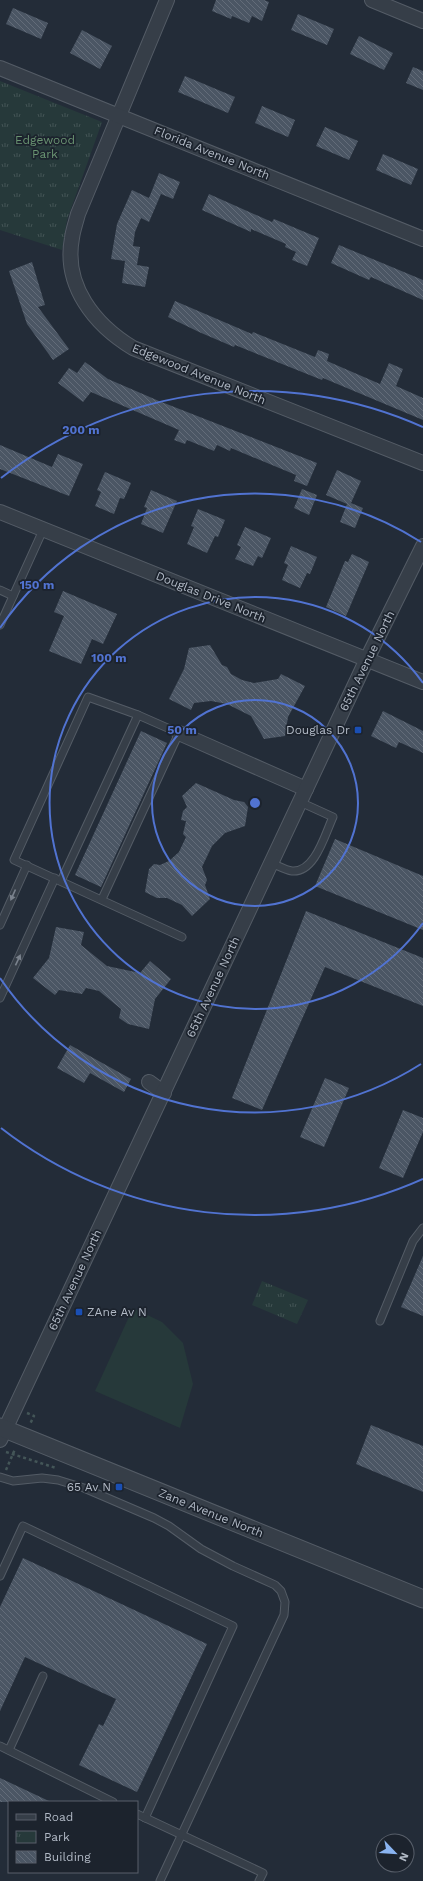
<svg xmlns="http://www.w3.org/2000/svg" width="423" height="1881" viewBox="0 0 423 1881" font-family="'Work Sans',sans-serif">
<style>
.grass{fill:#26393a}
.park{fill:url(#park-tufts)}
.building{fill:url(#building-back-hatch)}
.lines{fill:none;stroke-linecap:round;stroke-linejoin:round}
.service-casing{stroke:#545c66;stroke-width:9}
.minor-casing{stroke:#545c66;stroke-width:16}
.tertiary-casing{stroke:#545c66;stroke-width:19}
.path{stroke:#445658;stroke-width:2.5;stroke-dasharray:3 3;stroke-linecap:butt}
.service{stroke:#363e48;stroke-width:7}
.minor{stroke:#363e48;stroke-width:14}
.tertiary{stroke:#363e48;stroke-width:17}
.oneway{fill:#7a828d}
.ring{fill:none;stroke:#5173d1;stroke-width:2}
.transit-dot{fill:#1a4fb4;stroke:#1c232d;stroke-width:1.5}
.labels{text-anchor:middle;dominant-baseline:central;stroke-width:3.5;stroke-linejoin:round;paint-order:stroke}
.park-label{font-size:12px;fill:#6a9472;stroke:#1c232d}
.street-label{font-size:12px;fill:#b1b9c5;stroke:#1c232d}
.poi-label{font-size:12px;fill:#b1b9c5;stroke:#1c232d;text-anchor:end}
.centre{fill:#5173d1;stroke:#1c232d;stroke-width:2}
.ring-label{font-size:12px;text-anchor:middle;font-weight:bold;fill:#5173d1;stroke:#1c232d;stroke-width:3.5;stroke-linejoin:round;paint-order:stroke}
</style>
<defs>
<pattern id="park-tufts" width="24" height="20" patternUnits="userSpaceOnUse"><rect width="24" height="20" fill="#26393a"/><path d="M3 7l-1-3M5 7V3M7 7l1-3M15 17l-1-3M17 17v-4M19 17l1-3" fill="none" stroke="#435455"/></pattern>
<pattern id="building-back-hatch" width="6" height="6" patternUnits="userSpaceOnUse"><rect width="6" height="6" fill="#4b5664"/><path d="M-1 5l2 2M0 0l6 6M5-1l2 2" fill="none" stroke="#636c79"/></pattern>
</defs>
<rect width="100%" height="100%" fill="#232c38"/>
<polygon class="grass" points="133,1308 162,1322 183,1343 193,1384 180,1428 95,1391"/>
<g class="park">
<polygon points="0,81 102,122 67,220 62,250 0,230"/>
<polygon points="262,1281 308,1300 297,1324 252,1305"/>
</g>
<g class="building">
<polygon points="216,0 264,0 269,2 262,21 252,16 249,23 232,16 231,19 212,11"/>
<polygon points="13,8 48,23 41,39 6,24"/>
<polygon points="298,14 334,29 327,45 291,30"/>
<polygon points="82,30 112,46 100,69 70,53"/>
<polygon points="359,36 393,53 384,70 350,54"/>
<polygon points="413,67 423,71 423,90 406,83"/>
<polygon points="185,76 235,97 228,113 178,92"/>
<polygon points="262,106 295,120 288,137 255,123"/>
<polygon points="325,127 358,141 349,160 316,146"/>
<polygon points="383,154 418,169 411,185 376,170"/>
<polygon points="159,173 180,182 173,199 161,194 149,222 141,218 135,232 133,246 140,247 137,265 149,267 145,287 122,283 125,261 111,259 117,224 132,190 149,198"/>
<polygon points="209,194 272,222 274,219 319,238 307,266 292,260 296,252 285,247 286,244 251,229 251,232 202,210"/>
<polygon points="339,245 423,280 423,300 371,277 369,280 331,263"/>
<polygon points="32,262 45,305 38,307 69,349 53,360 27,324 9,271"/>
<polygon points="175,301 252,334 253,332 315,357 318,350 329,354 327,361 380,384 389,363 403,369 396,386 423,398 423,420 323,378 322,380 235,345 234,347 199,332 168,317"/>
<polygon points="85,362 108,379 159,401 317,463 307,486 294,481 296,475 231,448 230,451 217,445 214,451 187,440 185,444 174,440 179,430 91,392 83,402 58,383 69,368 77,373"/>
<polygon points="0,445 52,467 58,454 83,464 69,496 0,469"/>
<polygon points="337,470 361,481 351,503 363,508 355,528 340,522 347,504 326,495"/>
<polygon points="105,472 131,483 124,499 120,498 114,514 95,506 101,492 97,490"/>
<polygon points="302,489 317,495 309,515 294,508"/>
<polygon points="151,490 177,501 163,533 141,524 147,508 144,507"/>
<polygon points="198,509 225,520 218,537 215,536 207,553 187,544 194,527 191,526"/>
<polygon points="245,527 271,538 262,558 258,556 253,566 235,559 241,547 237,545"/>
<polygon points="291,546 317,557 310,574 307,573 300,588 282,580 288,565 284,563"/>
<polygon points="352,554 369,562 346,616 326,607 345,561 348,562"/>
<polygon points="63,591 117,614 103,644 92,639 81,664 49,651 64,616 54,612"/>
<polygon points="210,645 222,665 227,667 231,674 242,680 254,683 278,679 281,674 305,686 288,717 285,736 264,739 251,716 227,704 211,701 194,703 191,710 169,699 184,669 189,648"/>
<polygon points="383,711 423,731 423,753 399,742 396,748 371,736"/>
<polygon points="141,731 167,743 101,887 75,875"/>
<polygon points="196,783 234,800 244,802 248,807 245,826 225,833 212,846 202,867 207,880 205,885 210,899 192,916 182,905 167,898 157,898 145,892 149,869 154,864 160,865 169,861 179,852 186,837 183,834 186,821 181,820 183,811 187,807 182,796"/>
<polygon points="335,839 423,876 423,930 315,886"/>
<polygon points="306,911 423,958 423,1006 325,967 262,1110 232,1098"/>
<polygon points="56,927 84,932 81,945 107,966 140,973 150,961 171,979 155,999 149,1029 128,1024 119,1018 121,1009 99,991 86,988 82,994 59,990 55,995 33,978 49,958"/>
<polygon points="70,1045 131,1079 124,1092 90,1073 84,1083 57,1068"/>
<polygon points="325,1078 349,1088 324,1147 300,1137"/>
<polygon points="403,1110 423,1118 423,1132 403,1178 379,1168"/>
<polygon points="423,1256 423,1316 401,1307"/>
<polygon points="371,1425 423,1446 423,1492 356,1464"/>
<polygon points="23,1558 207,1644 137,1792 79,1765 99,1724 103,1726 116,1699 25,1657 0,1711 0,1607"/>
<polygon points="0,1778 51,1802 0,1802"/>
</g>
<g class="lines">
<g class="service-casing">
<g id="service">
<polyline points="0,590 13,596"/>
<polyline points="0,625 43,530"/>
<polyline points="138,715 88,697 14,860 182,937"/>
<path d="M271,863C277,865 285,870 292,871C315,873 325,834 333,817L300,802"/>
<polyline points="61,881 138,715 179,733 102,899"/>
<polyline points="0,925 27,865"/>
<polyline points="0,998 55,878"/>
<polyline points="380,1321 413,1241 423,1228"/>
<polyline points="0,1477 13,1481 42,1478 58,1480 84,1488 154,1518 169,1526 201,1549 233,1566 275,1585 281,1591 285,1602 284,1615 160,1881"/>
<polyline points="0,1576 23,1526 233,1626 145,1818"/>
<polyline points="0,1746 113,1802"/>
<polyline points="9,1750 43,1676"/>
<polyline points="137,1814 263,1873 259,1881"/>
</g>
</g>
<g class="minor-casing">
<g id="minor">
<path d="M167,0L78,214C76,222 73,230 72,238C63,286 95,325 133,348L423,463"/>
<polyline points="372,0 423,21"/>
<polyline points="0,68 423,239"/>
<polyline points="0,512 423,682"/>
<polyline points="179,733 306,789"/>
<polyline points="149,1082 164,1093"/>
<polyline points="0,1440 367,659 423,546"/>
</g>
</g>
<g class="tertiary-casing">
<polyline id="tertiary" points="0,1427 423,1599"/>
</g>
<g class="path">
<polyline points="27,1413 34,1416 30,1424"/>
<polyline points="6,1452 56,1468"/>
<polyline points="6,1470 15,1449"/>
</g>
<use href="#service" class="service"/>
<use href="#minor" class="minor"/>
<use href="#tertiary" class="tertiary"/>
</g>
<defs><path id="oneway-solid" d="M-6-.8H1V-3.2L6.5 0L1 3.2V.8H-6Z"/></defs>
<g class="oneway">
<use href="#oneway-solid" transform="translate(13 895) rotate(114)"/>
<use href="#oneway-solid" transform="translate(18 960) rotate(-65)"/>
</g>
<g class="ring">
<circle cx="255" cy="803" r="103"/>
<path d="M423 923A206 206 0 1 1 423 683"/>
<path d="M421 1064A309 309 0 0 1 0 978M0 628A309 309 0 0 1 421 542"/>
<path d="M423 1179A412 412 0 0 1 1 1128M1 478A412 412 0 0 1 423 427"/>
</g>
<g class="transit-dot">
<rect x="354" y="726" width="8" height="8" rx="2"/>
<rect x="75" y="1308" width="8" height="8" rx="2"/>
<rect x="115" y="1483" width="8" height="8" rx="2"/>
</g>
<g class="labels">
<g class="park-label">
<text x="45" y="140">Edgewood<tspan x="45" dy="14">Park</tspan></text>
</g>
<g class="street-label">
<text transform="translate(212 153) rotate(22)">Florida Avenue North</text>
<text transform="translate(199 374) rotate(22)">Edgewood Avenue North</text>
<text transform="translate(211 597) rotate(22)">Douglas Drive North</text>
<text transform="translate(367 661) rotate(-64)">65th Avenue North</text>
<text transform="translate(213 987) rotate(-65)">65th Avenue North</text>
<text transform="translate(75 1280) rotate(-65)">65th Avenue North</text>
<text transform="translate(211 1513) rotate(22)">Zane Avenue North</text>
</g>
<g class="poi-label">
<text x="350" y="730">Douglas Dr</text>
<text x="87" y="1312" text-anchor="start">ZAne Av N</text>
<text x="111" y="1487">65 Av N</text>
</g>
</g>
<circle cx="255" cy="803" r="6" class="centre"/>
<g class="ring-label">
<text x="81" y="434">200 m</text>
<text x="37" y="589">150 m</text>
<text x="109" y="662">100 m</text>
<text x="182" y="734">50 m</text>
</g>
<rect x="8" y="1801" width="130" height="72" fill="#1c232d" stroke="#585f6a"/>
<rect x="16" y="1814" width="20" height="6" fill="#363e48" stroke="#585f6a"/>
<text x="44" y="1821" font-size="12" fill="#b1b9c5">Road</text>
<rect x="16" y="1831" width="20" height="12" fill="url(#park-tufts)" stroke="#585f6a"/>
<text x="44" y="1841" font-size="12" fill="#b1b9c5">Park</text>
<rect x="16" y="1851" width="20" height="12" fill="url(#building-back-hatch)" stroke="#585f6a"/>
<text x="44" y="1861" font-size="12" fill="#b1b9c5">Building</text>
<g transform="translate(395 1853) rotate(115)"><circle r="19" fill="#1c232d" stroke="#585f6a"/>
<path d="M0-3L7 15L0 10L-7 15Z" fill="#8ab4f1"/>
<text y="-6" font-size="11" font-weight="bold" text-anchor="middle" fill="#b1b9c5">N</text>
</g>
</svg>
